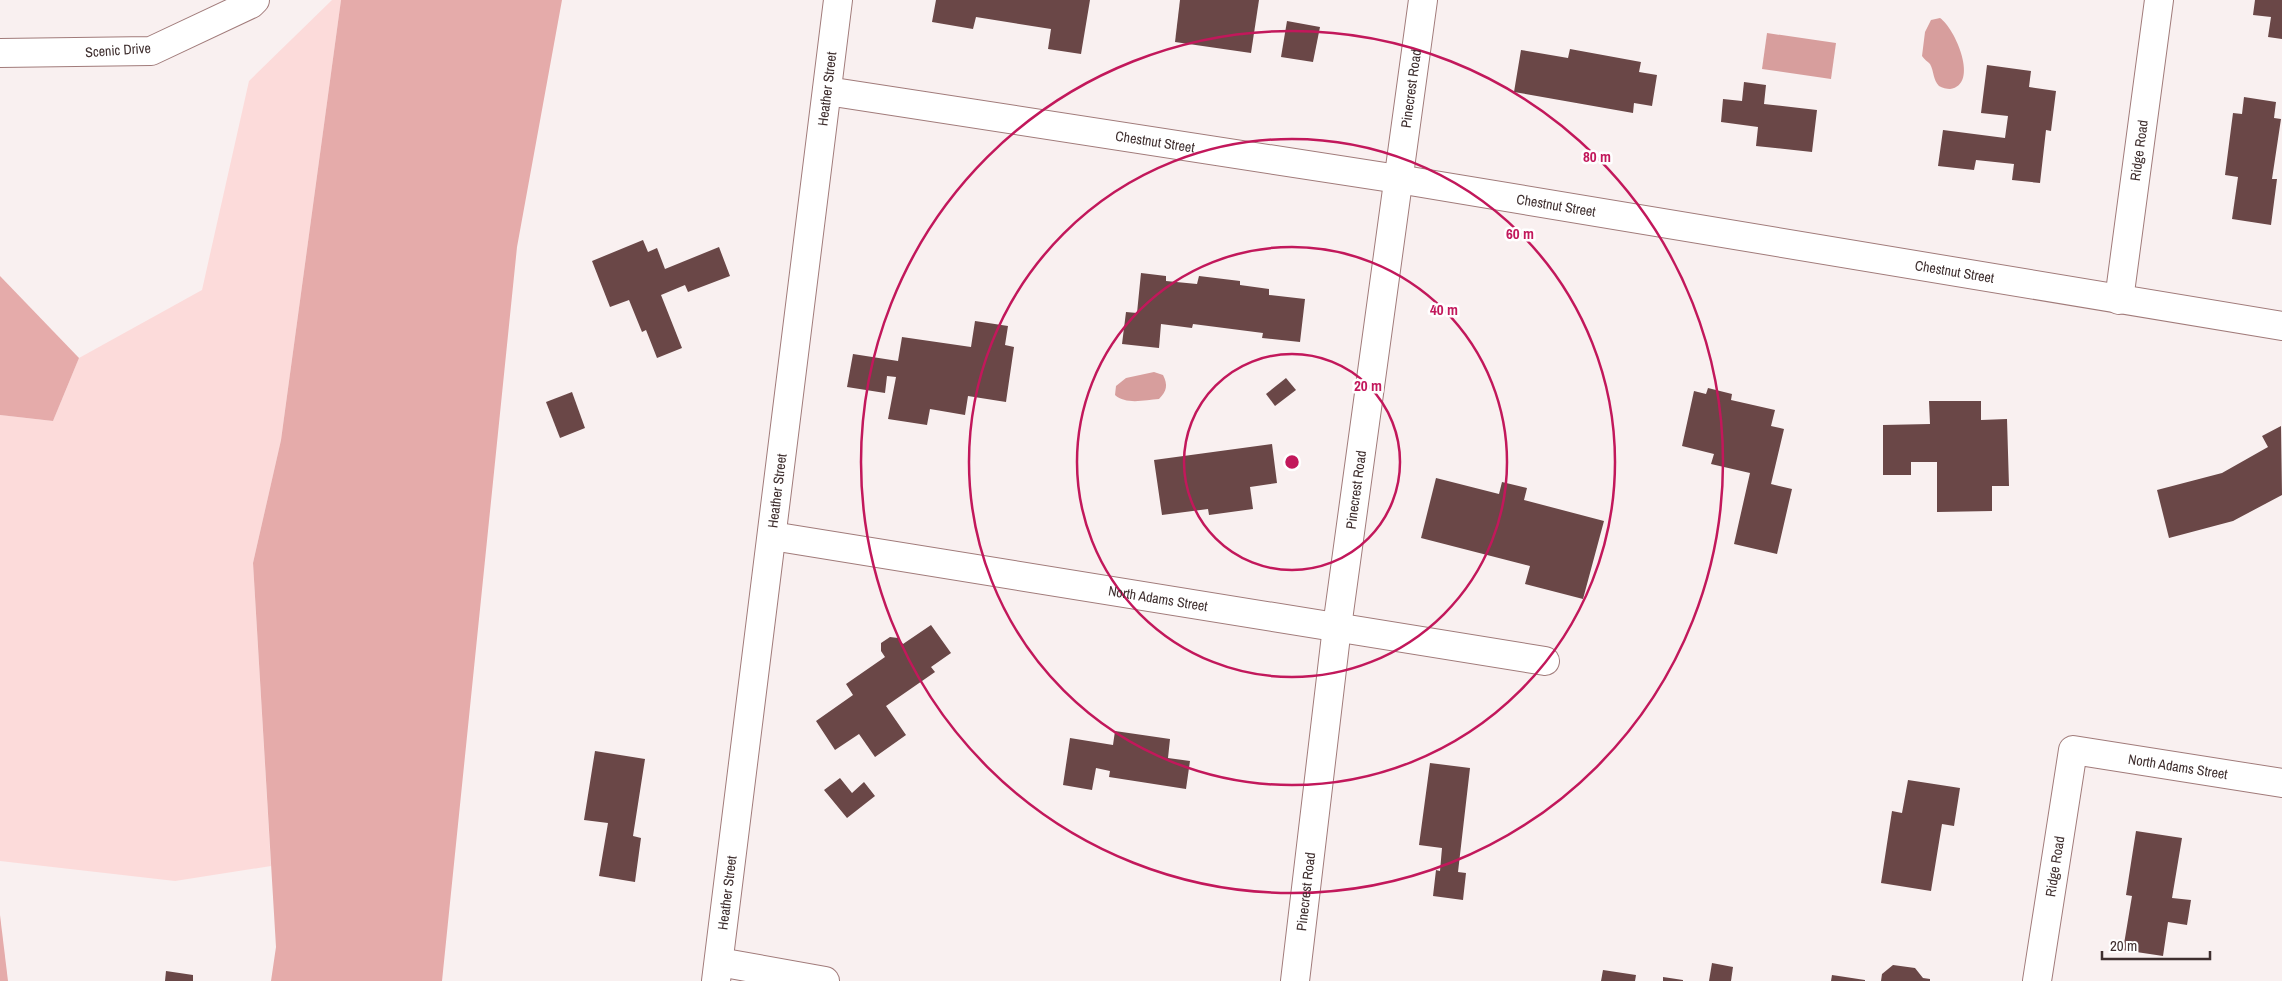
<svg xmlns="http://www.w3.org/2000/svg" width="2282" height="981" viewBox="0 0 2282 981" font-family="'Archivo Narrow',sans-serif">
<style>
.green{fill:#fcdbda}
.forest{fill:#e5abaa}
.water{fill:#d79e9d}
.building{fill:#6a4747}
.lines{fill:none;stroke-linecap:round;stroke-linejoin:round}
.street-casing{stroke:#a17b7a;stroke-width:30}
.street{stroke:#fff;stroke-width:28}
.ring{fill:none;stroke:#c2185b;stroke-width:2.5}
.labels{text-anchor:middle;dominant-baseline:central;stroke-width:5;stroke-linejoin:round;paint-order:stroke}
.street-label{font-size:14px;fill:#3f2f2f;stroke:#fff}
.centre{fill:#c2185b;stroke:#fff;stroke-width:2.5}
.ring-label{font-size:15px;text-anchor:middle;font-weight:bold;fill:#c2185b;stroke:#fff;stroke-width:5;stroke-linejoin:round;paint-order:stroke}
</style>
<rect width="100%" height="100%" fill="#f9f0f0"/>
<polygon class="green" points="332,0 341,0 281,440 253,563 271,866 175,881 0,861 0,415 53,421 79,358 202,290 249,81"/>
<g class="forest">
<polygon points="341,0 562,0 517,247 442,981 271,981 276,947 253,563 281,440"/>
<polygon points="0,276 79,358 53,421 0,415"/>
<polygon points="0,915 8,981 0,981"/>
</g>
<g class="water">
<path d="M1940,18C1955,28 1980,85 1950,89C1947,89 1942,88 1939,86C1933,80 1934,71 1930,64C1928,62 1924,59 1922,56L1925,32L1931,20Z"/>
<polygon points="1767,33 1836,43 1831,79 1762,69"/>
<path d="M1154,372L1163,375C1168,385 1167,391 1159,399C1145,400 1126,405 1115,395L1116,386L1126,378Z"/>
</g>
<g class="building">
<polygon points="936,0 1090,0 1081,54 1048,49 1051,29 976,17 973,29 932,22"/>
<polygon points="1180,0 1259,0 1251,53 1175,42"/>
<polygon points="2255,0 2282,0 2282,39 2268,37 2271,17 2253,15"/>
<polygon points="1287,21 1320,27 1313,62 1281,57"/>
<polygon points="1570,49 1641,62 1639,72 1657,75 1652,106 1634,103 1633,113 1514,92 1521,50 1568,58"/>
<polygon points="1987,65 2031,71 2029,87 2056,91 2051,131 2046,130 2040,183 2012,180 2014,164 1976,160 1974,170 1938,166 1943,130 2005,138 2008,116 1981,113"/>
<polygon points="1744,82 1766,85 1764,104 1817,110 1812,152 1756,146 1758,127 1721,122 1723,99 1742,101"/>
<polygon points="2244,97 2276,102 2274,118 2281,119 2272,179 2277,179 2271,225 2232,219 2238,177 2225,175 2233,113 2242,114"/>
<polygon points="643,240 648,252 657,248 665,269 719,247 730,276 688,292 685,285 661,295 682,348 657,358 646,330 642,332 629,300 610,307 592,261"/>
<polygon points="1141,273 1166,276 1166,281 1197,284 1199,276 1240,281 1240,285 1269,289 1269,295 1305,299 1300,342 1262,338 1263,333 1193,324 1192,328 1161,324 1159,348 1122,344 1126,312 1137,313"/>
<polygon points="975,321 1008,326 1005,345 1014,347 1006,402 968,396 965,415 930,409 927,425 888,419 896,377 887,376 885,393 847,387 853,354 898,361 902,337 971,347"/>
<polygon points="1286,378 1296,390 1275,406 1266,394"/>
<polygon points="1708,388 1732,394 1731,400 1775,410 1771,426 1784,429 1771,484 1792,489 1777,554 1734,544 1750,473 1711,464 1714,454 1682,446 1694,391 1706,394"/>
<polygon points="572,392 585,428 560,438 546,402"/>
<polygon points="1929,401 1981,401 1981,420 2007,419 2009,486 1992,486 1992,511 1937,512 1937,462 1911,462 1911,475 1883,475 1883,425 1930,424"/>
<polygon points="2281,426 2282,495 2233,521 2169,538 2157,490 2222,473 2268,447 2262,436"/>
<polygon points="1272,444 1277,483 1250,487 1253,509 1209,515 1208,509 1162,515 1154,460"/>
<polygon points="1436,478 1499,494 1502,482 1527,488 1524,500 1604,521 1583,599 1525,584 1530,566 1421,538"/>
<polygon points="931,625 951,653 931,667 935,672 886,706 906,735 875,757 859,734 835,750 816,721 853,695 846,684 885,657 881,651 881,643 890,637 898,638 903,644"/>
<polygon points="1115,731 1170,739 1168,758 1190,761 1186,789 1109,777 1110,771 1096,768 1092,790 1063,785 1070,738 1113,745"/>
<polygon points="595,751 645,759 633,836 641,838 635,882 599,876 608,823 584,820"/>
<polygon points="1430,763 1470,768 1458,872 1466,873 1463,900 1433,896 1436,870 1440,871 1442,848 1419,845"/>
<polygon points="840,778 852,793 864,782 875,796 847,818 824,790"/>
<polygon points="1908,780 1960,788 1954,826 1942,824 1931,891 1881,883 1892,811 1902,813"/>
<polygon points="2136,831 2182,838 2172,898 2191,900 2187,925 2168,922 2163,956 2123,950 2132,896 2126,895"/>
<polygon points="1712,963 1733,967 1731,981 1709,981"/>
<polygon points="1893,965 1915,968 1923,978 1930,979 1930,981 1881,981 1882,974"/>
<polygon points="1603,970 1636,975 1635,981 1601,981"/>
<polygon points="166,971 193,975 193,981 165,981"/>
<polygon points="1832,975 1865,980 1865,981 1831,981"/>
<polygon points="1663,977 1683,980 1683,981 1663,981"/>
</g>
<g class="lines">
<g class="street-casing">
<g id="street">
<polyline points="0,53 151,51 251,4 255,0"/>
<path id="s1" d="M827,91L1398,179L2282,326"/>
<path id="s2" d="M2119,300L2159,0"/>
<path id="s3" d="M772,536L1545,661"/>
<polyline points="719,962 825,981"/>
<path id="s4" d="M716,981L838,0"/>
<path id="s5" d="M1295,981L1337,627L1423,0"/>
<path id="s6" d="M2037,981L2073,750L2282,783"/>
</g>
</g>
<use href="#street" class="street"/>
</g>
<g class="ring">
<circle cx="1292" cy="462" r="108"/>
<circle cx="1292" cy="462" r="215"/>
<circle cx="1292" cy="462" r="323"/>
<circle cx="1292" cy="462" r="431"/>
</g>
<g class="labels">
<g class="street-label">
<text transform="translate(118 50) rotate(-4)">Scenic Drive</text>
<text stroke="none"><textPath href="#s4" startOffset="899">Heather Street</textPath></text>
<text stroke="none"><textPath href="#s5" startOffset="900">Pinecrest Road</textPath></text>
<text stroke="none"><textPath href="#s1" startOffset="332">Chestnut Street</textPath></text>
<text stroke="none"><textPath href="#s2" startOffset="151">Ridge Road</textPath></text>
<text stroke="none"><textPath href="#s1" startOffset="738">Chestnut Street</textPath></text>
<text stroke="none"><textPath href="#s1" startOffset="1142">Chestnut Street</textPath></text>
<text stroke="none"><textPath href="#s5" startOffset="495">Pinecrest Road</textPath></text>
<text stroke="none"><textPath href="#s4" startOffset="494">Heather Street</textPath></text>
<text stroke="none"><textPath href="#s3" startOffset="391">North Adams Street</textPath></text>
<text stroke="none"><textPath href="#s6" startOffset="340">North Adams Street</textPath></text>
<text stroke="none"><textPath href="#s6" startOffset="116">Ridge Road</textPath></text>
<text stroke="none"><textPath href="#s4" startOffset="89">Heather Street</textPath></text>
<text stroke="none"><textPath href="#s5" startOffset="90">Pinecrest Road</textPath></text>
</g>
</g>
<circle cx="1292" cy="462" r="8" class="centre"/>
<g class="ring-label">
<text x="1597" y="162">80 m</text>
<text x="1520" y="239">60 m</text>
<text x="1444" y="315">40 m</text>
<text x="1368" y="391">20 m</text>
</g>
<path d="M2102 951v8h108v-8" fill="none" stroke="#3f2f2f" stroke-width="2.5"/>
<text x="2110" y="951" font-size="15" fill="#3f2f2f" stroke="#ffffff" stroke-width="4" paint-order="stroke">20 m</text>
</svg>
